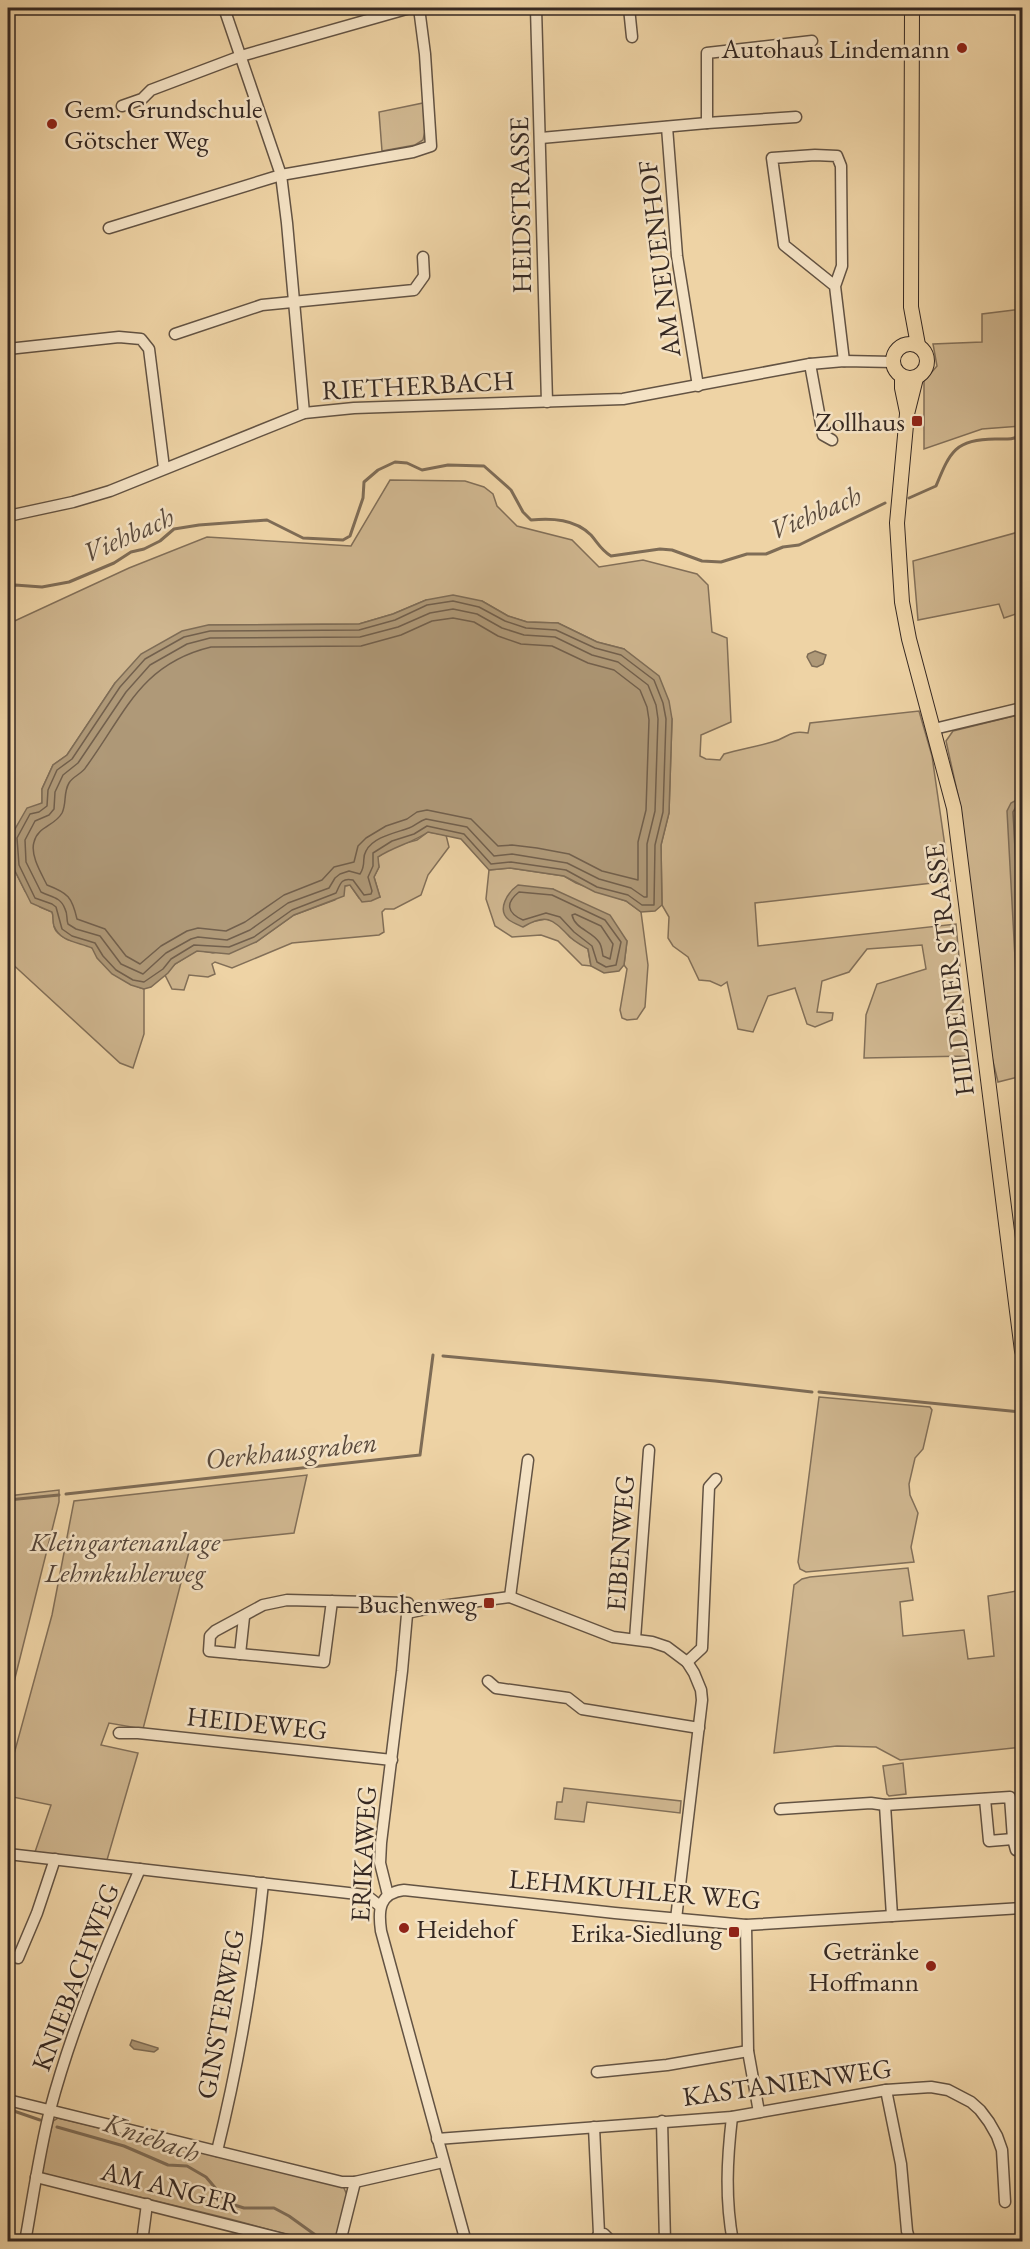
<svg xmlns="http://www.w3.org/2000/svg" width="1030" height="2249" viewBox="0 0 1030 2249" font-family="'EB Garamond',serif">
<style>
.green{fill:#cfb68f;stroke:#826f58;stroke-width:1.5}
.water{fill:#af9978;stroke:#7e6c56;stroke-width:1.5}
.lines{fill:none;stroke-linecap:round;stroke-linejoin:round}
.shore{stroke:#72604d;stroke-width:1.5}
.stream{stroke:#7e6c56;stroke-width:3}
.minor-casing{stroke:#635343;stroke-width:13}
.major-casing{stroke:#352822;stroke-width:16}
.minor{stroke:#f4e2c4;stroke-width:10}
.major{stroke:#eed3a5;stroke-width:14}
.poi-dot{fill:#8f2418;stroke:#f4e2c4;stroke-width:2}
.labels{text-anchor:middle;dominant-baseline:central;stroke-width:5;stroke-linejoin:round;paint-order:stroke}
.poi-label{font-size:27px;fill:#352822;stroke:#f4e2c4;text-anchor:end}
.street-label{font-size:27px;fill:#352822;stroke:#f4e2c4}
.park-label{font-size:27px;font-style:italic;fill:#544438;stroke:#f4e2c4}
.water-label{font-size:28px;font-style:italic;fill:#5a4a3c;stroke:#f4e2c4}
</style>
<rect width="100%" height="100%" fill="#eed3a5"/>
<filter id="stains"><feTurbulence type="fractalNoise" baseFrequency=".00333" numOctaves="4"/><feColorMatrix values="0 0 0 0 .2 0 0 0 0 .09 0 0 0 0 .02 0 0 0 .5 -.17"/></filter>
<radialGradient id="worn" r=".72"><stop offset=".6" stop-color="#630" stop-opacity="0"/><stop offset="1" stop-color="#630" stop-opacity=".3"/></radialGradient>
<g class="green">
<polygon points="423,103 425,131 423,140 415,145 382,151 379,112"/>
<polygon points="1022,309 1022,426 982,429 924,449 924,381 937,366 933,344 982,342 982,314"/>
<path d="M390,480L465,481L484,487L493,494L497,506L517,526L572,540L599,567L643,560L697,574L708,585L712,632L727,638L731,722L701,735L700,756L706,759L720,760L724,754C740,749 756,747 772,742C789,738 787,730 808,733L810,723L919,711L932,756L950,881L755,903L758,946L956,924L968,1056L864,1058L866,1015L877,984L926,969L922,945L867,949L849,972L822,981L817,1012L833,1013L832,1020L815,1027L807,1024L795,988L768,996L753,1032L738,1029L727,982L721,986L710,981L699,980L688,957L673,946L668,938L669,917L662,905L661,845L669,813L672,719L624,649L597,642L558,623L527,622L508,616L482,601L426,600L393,614L359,624L209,625L115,683L67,755L53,765L42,789V803L36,806L13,867L25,891L40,907L52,912C55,919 51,927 58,933C69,944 83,940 92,948C110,962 121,983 144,989V1034L133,1068L120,1063L8,960V624L129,568L207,537L351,546Z"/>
<polygon points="1022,531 1022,612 1004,618 999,604 918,620 913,561"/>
<polygon points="1022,714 1022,797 1019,798 1017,994 1022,1004 1022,1076 998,1082 989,1045 961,809 946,741 953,731"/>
<polygon points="428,832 446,835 449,847 428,875 421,895 394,909 385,909 382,912 384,932 379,935 292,943 232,968 215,962 212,964 215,974 208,977 189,975 184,990 172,989 165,975 175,964 197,950 213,953 256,942 294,915 335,900 345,886 350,885 359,898 380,897 374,877 379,867 377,857 395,846 417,840"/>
<polygon points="510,868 564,876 576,883 626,901 641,912 648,965 645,1007 637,1019 627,1020 622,1018 620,1010 627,969 624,965 627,941 553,889 531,922 546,919 557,922 570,937 588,949 591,966 582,965 558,941 541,935 512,937 495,926 486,899 489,870"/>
<polygon points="819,1397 930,1407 932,1410 923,1449 915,1458 909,1484 910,1495 918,1513 911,1547 914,1562 806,1572 800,1569 798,1562"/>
<polygon points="307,1475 294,1533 191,1544 143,1729 109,1723 101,1745 138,1753 107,1860 35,1852 51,1805 8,1796 8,1776 52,1615 74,1501"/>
<polygon points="59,1490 59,1502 8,1706 8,1496"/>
<polygon points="908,1568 913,1600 900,1602 903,1636 964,1630 968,1659 994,1656 988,1596 1022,1590 1022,1747 900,1760 876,1747 837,1746 774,1753 794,1585 802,1579 810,1577"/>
<polygon points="903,1763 906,1794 889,1796 887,1794 883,1766"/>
<polygon points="564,1788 681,1801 680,1813 587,1802 584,1822 555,1819 557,1802 562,1802"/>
<polygon points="58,2118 343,2186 347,2195 336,2239 333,2241 311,2241 230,2219 41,2173 53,2121"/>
</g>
<g class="water">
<path d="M453,595L482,601L508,616L527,622L558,623L597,642L624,649L659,676L669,701L672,719L669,813L661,845L662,905L655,911L641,912L626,901L595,892L564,876L510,868L489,870L461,839L428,832C412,843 395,846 378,857L379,867L374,877L380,897L371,901L362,902L350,885L345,886L344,896L294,915L256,942L229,954L197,951L175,964L168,973L151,987L144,989L131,985L112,974L97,958L92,948C78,942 60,942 54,926C52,920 54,917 52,912L31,903L13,867L11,853V836L27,808L42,803V789L53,765L67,755L115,683L141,654L182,631L208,625L359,624L393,614L426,600Z"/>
<polygon points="815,651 826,655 823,664 817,667 812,666 807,657 808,654"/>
<polygon points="1022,797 1022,1004 1017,994 1007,811 1011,803"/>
<path d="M518,885L553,889L610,915L627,941L624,965L619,971L604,973L591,966L588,949C581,945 573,941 568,935C552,919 546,913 523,927C519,925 513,923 509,920C496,910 508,892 518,885Z"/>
<polygon points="132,2040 158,2048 158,2049 154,2052 134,2049 130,2045"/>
</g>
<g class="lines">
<g class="shore">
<path d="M453,601L479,607L505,621L526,628L556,630L595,648L621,655L654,680L663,703L666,719L663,812L655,845L654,905H642L628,895L597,887L566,870L511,862L491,864L464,834L427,826L414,834L392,841L373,853V866L368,877L372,891L371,894L364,895L353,880C341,877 340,885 336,893L292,910L254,937L229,947L194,945L171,959L163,969L144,982L133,980L116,970L103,956L95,943L72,936L62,929L56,907L52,904L35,898L19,865L17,838L30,814L39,812L47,806L48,790L57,770L72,759L120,687L145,659L184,637L210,631L359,630L395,620L427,605Z"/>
<path d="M453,609L477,614L502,628L524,635L555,637L592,655L618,662L648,685L656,705L658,719L655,811L647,844V897H644L631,888L599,879L567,863L512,854L494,856L467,827L426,819C419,821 415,826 409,828C395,833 373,837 366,851C361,859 367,863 360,874L349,871L340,874L335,878L329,888L288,903L250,930L227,940L198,937L191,939L166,953L143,974L121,964L100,936L76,929L68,924C66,919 68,914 65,909C61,897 51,897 41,892L26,862L25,840L35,821L49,815L54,809L55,792L63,775L78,763L126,692L150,665L187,644L210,638L360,637L398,627L430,613Z"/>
<path d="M453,618L474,622L498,636L521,644L552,646L588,663L614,670L640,690L647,707L649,720L646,810L638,842V880L602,871L569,854L537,848L512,845L498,846L471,819L427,810L417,812L407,819L386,826L366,838L358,846L354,862L334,867L322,880L284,895L245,922L226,931L198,928L187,931L161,946L140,964L126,956L105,929L77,919C72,897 68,893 47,885C41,873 30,855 34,842C38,826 55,826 62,813C67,803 63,793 69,783C73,776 82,774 86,767C125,714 140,664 211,647L361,646L401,635L432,621Z"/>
<polyline points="1022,803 1016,807 1013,812 1022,977"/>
<path d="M519,892L552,895L605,920L621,942L616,965L606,967L597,962L592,946L574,932L560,917L546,913L523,920C507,913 505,903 519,892Z"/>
<path d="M575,914L601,926L613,944L610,959L603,956C602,952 602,946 599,942C592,931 575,929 572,915Z"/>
</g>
<g class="stream">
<path d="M909,498L936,486C950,452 955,439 995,439C1005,439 1014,440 1022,435"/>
<path d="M8,593L15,585L42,587L69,582L114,563L131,552L144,549L160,541L174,529L199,525L267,520L303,538L343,540L350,536L363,498L364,482L378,470L395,462L407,463L422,470L448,465L484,466L511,490L523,512L531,520C552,518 575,519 591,535C598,543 601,550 611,556L660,549L672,550L702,561L721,562L747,554H766L783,547L799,545L885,503"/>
<polyline points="443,1356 715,1381 812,1392"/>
<polyline points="819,1392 1021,1412"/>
<polyline points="66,1494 420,1455 433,1355"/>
<polyline points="8,1500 59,1495"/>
<polyline points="8,2109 40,2120"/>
<polyline points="57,2127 124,2146 168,2165 187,2166 206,2177 228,2203 244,2208 274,2208 289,2216 321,2239"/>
</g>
<g class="minor-casing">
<g id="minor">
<polyline points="224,8 281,175 287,223 304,413"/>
<polyline points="536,8 547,402"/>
<polyline points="629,8 632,37"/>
<polyline points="122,106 142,99 151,90 241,56 410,8"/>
<polyline points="707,123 707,53 812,41"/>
<polyline points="667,127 677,256 698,386"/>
<polyline points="541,138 707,123 796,117"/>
<polyline points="109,228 281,175 413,152 431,146 425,54 419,8"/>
<polyline points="835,286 784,245 772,158 815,155 837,156 841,166 842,266 835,286 844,361"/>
<polyline points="175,334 262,305 414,290 424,276 423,257"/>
<polyline points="8,349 119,337 141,339 149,349 164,468"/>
<polyline points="810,364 823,435 832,440"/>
<polyline points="8,516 73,502 110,491 304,413 354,408 623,399 810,364 844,361 893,362"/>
<polyline points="934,729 1022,708"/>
<polyline points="510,1597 528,1460"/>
<polyline points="332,1601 324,1662 209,1651 210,1636 215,1631 263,1605 287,1600 408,1603 402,1671 381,1843 380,1863 388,1895"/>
<polyline points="407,1613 441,1606 510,1597 613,1637 652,1642 667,1647 687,1662 694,1673 701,1690 702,1700 676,1919"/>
<polyline points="635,1639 649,1450"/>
<polyline points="240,1654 244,1617"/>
<polyline points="687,1662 702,1648 709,1487 716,1479"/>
<polyline points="488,1681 496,1688 568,1698 582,1709 699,1728"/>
<polyline points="119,1733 138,1733 392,1760"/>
<polyline points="985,1799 989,1841 1013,1839"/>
<polyline points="885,1805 892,1916"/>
<polyline points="780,1809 871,1803 885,1805 1010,1797 1013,1839 1016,1850"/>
<polyline points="8,1854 366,1895 380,1906"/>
<polyline points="746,1925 748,2051 759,2112"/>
<polyline points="18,1958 37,1913 55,1859"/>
<polyline points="597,2072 667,2065 748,2051"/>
<polyline points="886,2090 901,2164 907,2231 910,2242"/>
<polyline points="8,2100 342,2182 355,2182 443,2162"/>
<path d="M732,2117C727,2160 725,2199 733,2242"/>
<polyline points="662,2121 665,2242"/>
<polyline points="437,2139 732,2117 886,2090 931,2087 948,2090 971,2102 980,2110 989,2122 997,2136 1002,2150 1005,2202"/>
<path d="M217,2151C239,2062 254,1974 263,1883"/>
<polyline points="36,2177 295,2242"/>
<polyline points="599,2234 604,2234 608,2238 608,2242"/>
<path d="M25,2242C33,2198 39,2153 50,2110C72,2027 106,1947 140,1869"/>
<polyline points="142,2242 147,2204"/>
<polyline points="340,2242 355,2182"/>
<path d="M466,2242L381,1931C378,1910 379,1893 404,1890L615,1913L746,1925L1022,1908"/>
<polyline points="594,2242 599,2234 594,2127"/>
</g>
</g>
<g class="major-casing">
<g id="major">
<polyline points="912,8 911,307 918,345"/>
<circle cx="910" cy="361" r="17"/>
<polyline points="902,377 902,388 907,412"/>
<polyline points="916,378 907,414 897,523 902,602 909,639 954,808 1022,1351"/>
</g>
</g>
<use href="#minor" class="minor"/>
<use href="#major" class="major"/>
</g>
<g class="poi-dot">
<circle cx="962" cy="48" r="6"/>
<circle cx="52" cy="124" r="6"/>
<rect x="911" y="415" width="12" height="12" rx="3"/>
<rect x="483" y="1597" width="12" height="12" rx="3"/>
<circle cx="404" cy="1928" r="6"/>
<rect x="728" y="1926" width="12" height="12" rx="3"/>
<circle cx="931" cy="1966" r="6"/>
</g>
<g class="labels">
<g class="poi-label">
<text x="950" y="48">Autohaus Lindemann</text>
<text x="64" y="108" text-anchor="start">Gem. Grundschule<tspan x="64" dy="31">Götscher Weg</tspan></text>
<text x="905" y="421">Zollhaus</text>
<text x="477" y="1603">Buchenweg</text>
<text x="416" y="1928" text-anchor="start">Heidehof</text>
<text x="722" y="1932">Erika-Siedlung</text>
<text x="919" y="1950">Getränke<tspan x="919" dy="31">Hoffmann</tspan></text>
</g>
<g class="street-label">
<text transform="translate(520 205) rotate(-91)">HEIDSTRASSE</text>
<text transform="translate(659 259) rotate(-97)">AM NEUENHOF</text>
<text transform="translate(418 385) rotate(-3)">RIETHERBACH</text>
<text transform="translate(949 970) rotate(-97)">HILDENER STRASSE</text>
<text transform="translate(620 1543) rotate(-86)">EIBENWEG</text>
<text transform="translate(257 1723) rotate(6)">HEIDEWEG</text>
<text transform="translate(363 1854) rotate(-87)">ERIKAWEG</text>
<text transform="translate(635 1889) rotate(5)">LEHMKUHLER WEG</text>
<text transform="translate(75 1977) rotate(-69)">KNIEBACHWEG</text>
<text transform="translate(220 2014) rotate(-80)">GINSTERWEG</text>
<text transform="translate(787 2082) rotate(-8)">KASTANIENWEG</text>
<text transform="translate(171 2187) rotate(14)">AM ANGER</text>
</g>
<g class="park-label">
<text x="125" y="1541">Kleingartenanlage<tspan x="125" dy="31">Lehmkuhlerweg</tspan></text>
</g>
<g class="water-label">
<text transform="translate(815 512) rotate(-23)">Viehbach</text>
<text transform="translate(128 534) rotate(-24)">Viehbach</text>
<text transform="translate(291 1450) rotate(-6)">Oerkhausgraben</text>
<text transform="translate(152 2137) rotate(19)">Kniebach</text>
</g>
</g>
<rect width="1030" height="2249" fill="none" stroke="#eed3a5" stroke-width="30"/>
<rect x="9" y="9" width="1012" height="2231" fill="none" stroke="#352822" stroke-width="3"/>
<rect x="15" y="15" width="1000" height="2219" fill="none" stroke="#352822" stroke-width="1.5"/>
<rect width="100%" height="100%" filter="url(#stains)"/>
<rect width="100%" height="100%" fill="url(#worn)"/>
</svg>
